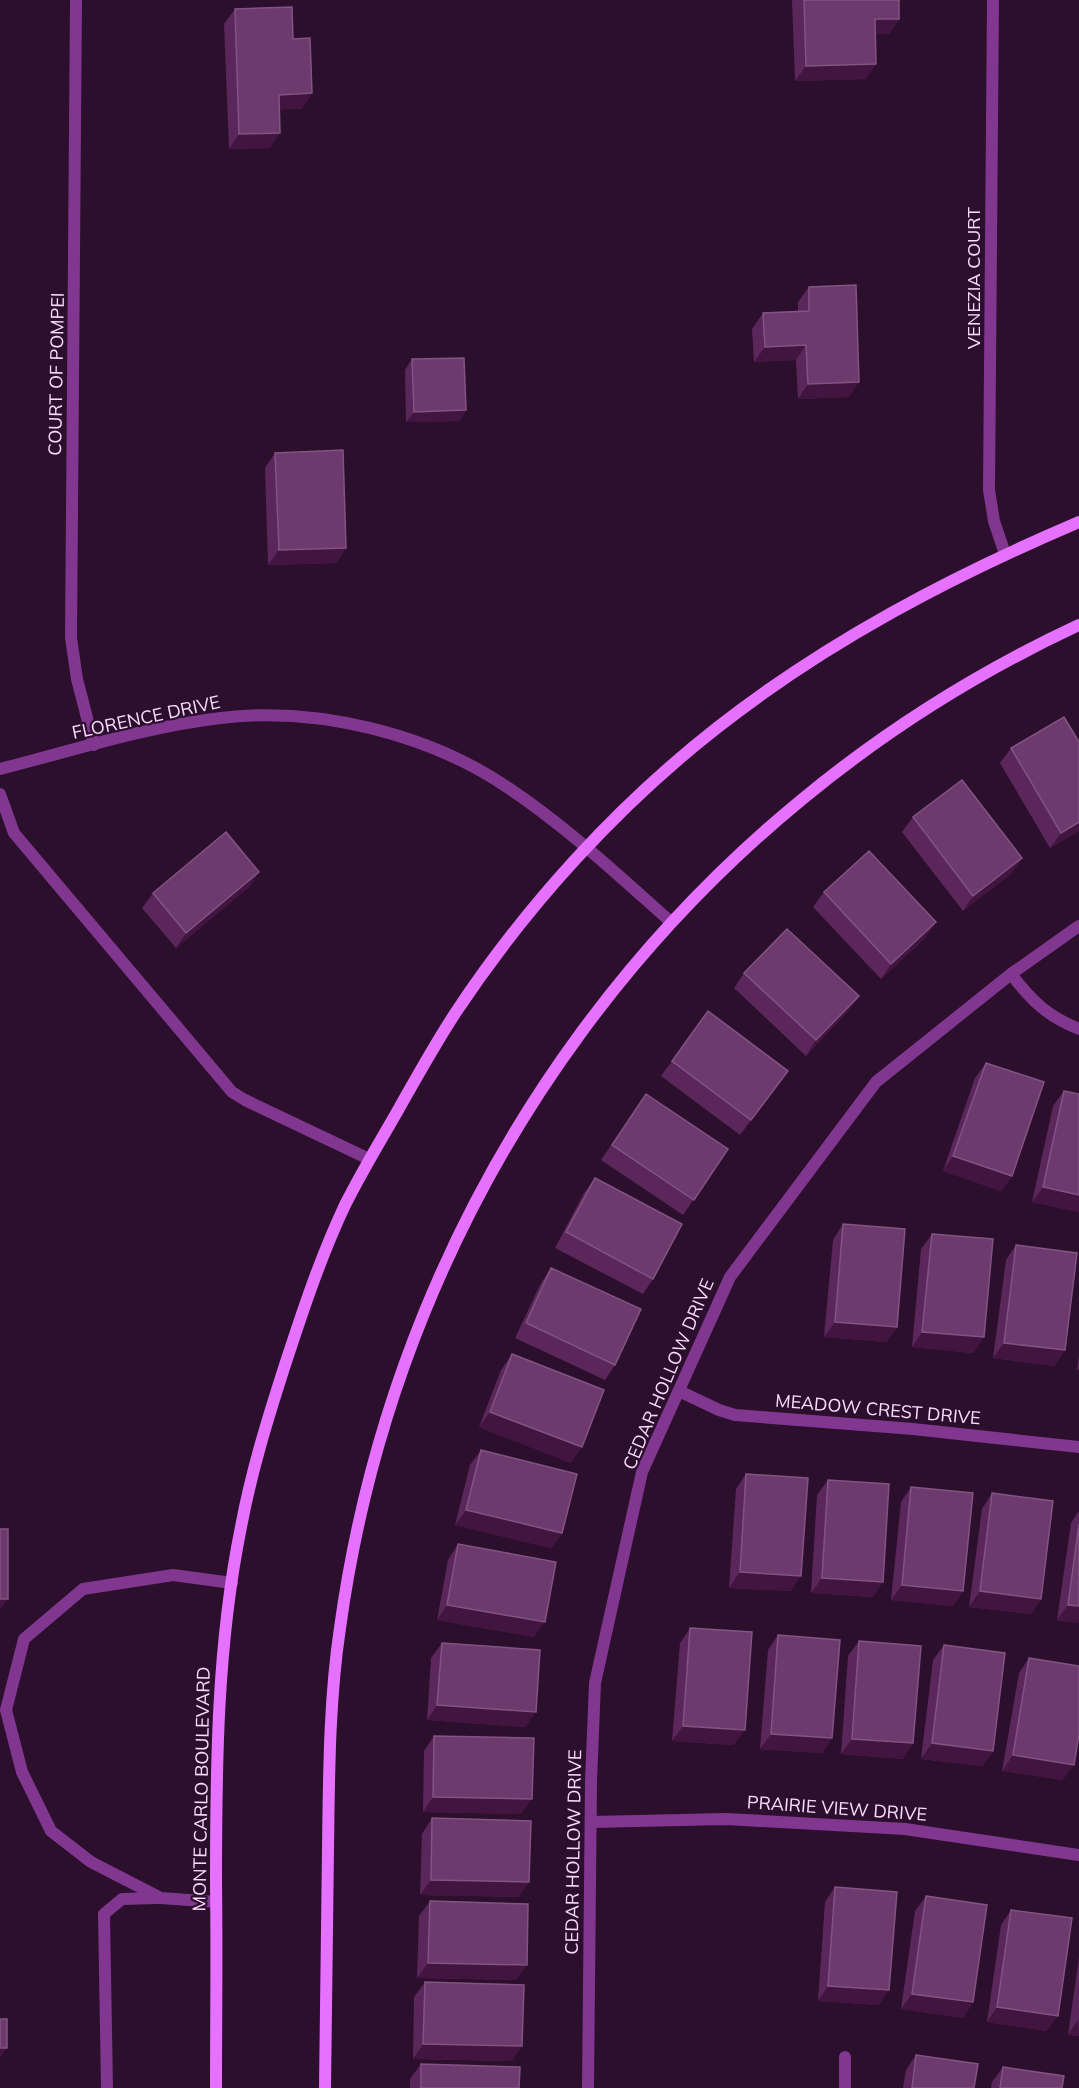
<svg xmlns="http://www.w3.org/2000/svg" width="1079" height="2088" viewBox="0 0 1079 2088" font-family="Mulish,sans-serif">
<style>
.lines{fill:none;stroke-linecap:round;stroke-linejoin:round}
.service{stroke:#81368f;stroke-width:12}
.minor{stroke:#81368f;stroke-width:12}
.secondary{stroke:#e671ff;stroke-width:12}
.wall{fill:#5b275a}
.shaded-wall{fill:#411540}
.building{fill:#6c3a6c;stroke:#835383;stroke-width:1.5}
.labels{text-anchor:middle;dominant-baseline:central;stroke-width:4.5;stroke-linejoin:round;paint-order:stroke}
.street-label{font-size:18px;fill:#fcdaff;stroke:#2b0f2c}
</style>
<rect width="100%" height="100%" fill="#2b0f2c"/>
<g class="lines">
<g class="service">
<polyline points="0,794 14,833 232,1092 245,1100 369,1159"/>
<polyline points="216,1902 161,1898 91,1862 51,1831 22,1772 6,1710 24,1639 83,1589 173,1575 232,1583"/>
<polyline points="845,2057 845,2088"/>
<polyline points="107,2088 104,1914 122,1899 158,1898"/>
</g>
<g class="minor">
<polyline points="76,0 71,638 77,679 94,745"/>
<polyline points="993,0 989,490 994,521 1005,554"/>
<path d="M0,769C71,751 149,726 221,718C317,706 430,734 510,789C568,828 619,876 671,922"/>
<path d="M1011,974C1032,1001 1047,1016 1079,1029"/>
<polyline points="679,1391 719,1410 735,1415 913,1429 1079,1447"/>
<polyline points="591,1822 726,1819 905,1829 1079,1855"/>
<polyline points="588,2088 591,1782 595,1683 642,1472 730,1277 876,1082 1011,974 1079,926"/>
</g>
<g class="secondary">
<path d="M216,2088C216,2020 217,1952 216,1884C216,1764 217,1645 241,1527C251,1473 267,1421 284,1368C302,1313 320,1258 345,1205C361,1173 379,1143 397,1112C416,1078 435,1044 456,1012C527,905 617,806 718,727C828,641 950,577 1079,522"/>
<path d="M325,2088C326,2008 327,1929 328,1849C329,1776 329,1701 340,1628C400,1190 677,812 1079,625"/>
</g>
</g>
<g class="wall">
<polygon points="792,0 899,0 899,19 889,34 875,34 866,79 795,81"/>
<polygon points="235,9 293,39 312,93 301,109 279,109 270,148 229,149 224,24"/>
<polygon points="809,287 849,397 798,399 796,360 754,362 752,329 763,313 798,312 798,302"/>
<polygon points="412,359 466,410 459,421 406,422 405,370"/>
<polygon points="275,453 346,548 336,563 268,565 265,468"/>
<polygon points="1011,748 1079,831 1050,848 1000,763"/>
<polygon points="913,817 1012,873 963,911 902,832"/>
<polygon points="259,872 249,887 176,948 142,908 153,893"/>
<polygon points="824,892 926,937 881,979 813,907"/>
<polygon points="744,973 859,996 848,1011 806,1056 734,988"/>
<polygon points="672,1061 777,1086 740,1135 661,1076"/>
<polygon points="986,1063 1012,1176 1001,1191 943,1171 975,1078"/>
<polygon points="1064,1091 1079,1212 1032,1202 1053,1106"/>
<polygon points="646,1094 728,1149 683,1215 601,1160"/>
<polygon points="595,1178 653,1279 643,1294 555,1248 584,1193"/>
<polygon points="843,1224 897,1327 886,1342 824,1337 833,1240"/>
<polygon points="932,1234 984,1337 973,1353 912,1347 921,1249"/>
<polygon points="1016,1245 1065,1350 1054,1366 993,1358 1006,1260"/>
<polygon points="551,1268 615,1365 605,1380 515,1338 541,1283"/>
<polygon points="512,1354 571,1463 479,1427 501,1370"/>
<polygon points="1079,1355 1079,1370 1077,1370"/>
<polygon points="481,1450 562,1533 551,1548 455,1525 470,1465"/>
<polygon points="746,1474 791,1591 729,1588 736,1489"/>
<polygon points="828,1480 873,1597 811,1593 817,1495"/>
<polygon points="911,1487 963,1591 953,1606 891,1600 901,1502"/>
<polygon points="992,1493 1041,1599 1031,1614 969,1607 982,1509"/>
<polygon points="1079,1511 1079,1623 1057,1620 1071,1523"/>
<polygon points="458,1544 534,1637 437,1620 448,1560"/>
<polygon points="690,1628 734,1745 672,1741 680,1643"/>
<polygon points="778,1635 832,1738 822,1753 760,1749 768,1650"/>
<polygon points="859,1641 913,1743 903,1759 841,1754 848,1656"/>
<polygon points="442,1643 525,1727 427,1720 431,1658"/>
<polygon points="944,1645 993,1751 982,1766 921,1759 933,1660"/>
<polygon points="1029,1658 1063,1780 1002,1771 1019,1673"/>
<polygon points="434,1736 521,1814 423,1812 424,1751"/>
<polygon points="432,1818 519,1897 420,1895 422,1834"/>
<polygon points="835,1887 879,2005 818,2001 825,1902"/>
<polygon points="926,1896 973,2002 963,2018 901,2009 915,1911"/>
<polygon points="430,1901 516,1980 417,1978 419,1916"/>
<polygon points="1011,1910 1047,2031 987,2022 1001,1925"/>
<polygon points="1079,1957 1079,2036 1068,2035"/>
<polygon points="425,1982 512,2061 413,2059 414,1997"/>
<polygon points="916,2055 974,2088 903,2088 906,2070"/>
<polygon points="421,2064 519,2088 410,2088 410,2079"/>
<polygon points="1003,2067 1062,2088 991,2088 992,2082"/>
</g>
<g class="shaded-wall">
<polygon points="875,19 899,19 889,34 864,35"/>
<polygon points="876,64 866,79 795,81 806,66"/>
<polygon points="312,93 301,109 268,110 279,95"/>
<polygon points="280,133 270,148 229,149 239,134"/>
<polygon points="806,345 796,360 754,362 765,347"/>
<polygon points="859,382 849,397 798,399 808,384"/>
<polygon points="466,410 459,421 406,422 414,412"/>
<polygon points="346,548 336,563 268,565 279,550"/>
<polygon points="1079,822 1079,831 1050,848 1061,833"/>
<polygon points="1022,858 1012,873 963,911 973,896"/>
<polygon points="259,872 249,887 176,948 186,933"/>
<polygon points="936,922 926,937 881,979 891,964"/>
<polygon points="859,996 848,1011 806,1056 816,1040"/>
<polygon points="953,1156 1012,1176 1001,1191 943,1171"/>
<polygon points="1043,1187 1079,1195 1079,1212 1032,1202"/>
<polygon points="835,1322 897,1327 886,1342 824,1337"/>
<polygon points="922,1332 984,1337 973,1353 912,1347"/>
<polygon points="1004,1343 1065,1350 1054,1366 993,1358"/>
<polygon points="490,1412 582,1447 571,1463 479,1427"/>
<polygon points="466,1510 562,1533 551,1548 455,1525"/>
<polygon points="740,1572 801,1576 791,1591 729,1588"/>
<polygon points="822,1578 883,1582 873,1597 811,1593"/>
<polygon points="902,1585 963,1591 953,1606 891,1600"/>
<polygon points="980,1591 1041,1599 1031,1614 969,1607"/>
<polygon points="0,1599 8,1599 0,1610"/>
<polygon points="447,1605 545,1622 534,1637 437,1620"/>
<polygon points="1068,1605 1079,1606 1079,1623 1057,1620"/>
<polygon points="437,1705 536,1712 525,1727 427,1720"/>
<polygon points="683,1726 745,1730 734,1745 672,1741"/>
<polygon points="771,1734 832,1738 822,1753 760,1749"/>
<polygon points="852,1739 913,1743 903,1759 841,1754"/>
<polygon points="932,1743 993,1751 982,1766 921,1759"/>
<polygon points="1013,1755 1074,1765 1063,1780 1002,1771"/>
<polygon points="433,1797 532,1799 521,1814 423,1812"/>
<polygon points="431,1880 529,1882 519,1897 420,1895"/>
<polygon points="428,1963 527,1965 516,1980 417,1978"/>
<polygon points="828,1986 889,1990 879,2005 818,2001"/>
<polygon points="912,1994 973,2002 963,2018 901,2009"/>
<polygon points="997,2007 1058,2016 1047,2031 987,2022"/>
<polygon points="1078,2020 1079,2036 1068,2035"/>
<polygon points="423,2044 522,2046 512,2061 413,2059"/>
<polygon points="0,2048 7,2048 0,2058"/>
</g>
<g class="building">
<polygon points="804,0 899,0 899,19 875,19 876,64 806,66"/>
<polygon points="292,7 293,39 310,38 312,93 279,95 280,133 239,134 235,9"/>
<polygon points="856,285 859,382 808,384 806,345 765,347 763,313 809,311 809,287"/>
<polygon points="464,358 466,410 414,412 412,359"/>
<polygon points="343,450 346,548 279,550 275,453"/>
<polygon points="1064,717 1079,742 1079,822 1061,833 1011,748"/>
<polygon points="962,780 1022,858 973,896 913,817"/>
<polygon points="226,832 259,872 186,933 153,893"/>
<polygon points="869,851 936,922 891,964 824,892"/>
<polygon points="787,929 859,996 816,1040 744,973"/>
<polygon points="708,1011 788,1071 751,1120 672,1061"/>
<polygon points="986,1063 1044,1082 1012,1176 953,1156"/>
<polygon points="1064,1091 1079,1094 1079,1195 1043,1187"/>
<polygon points="646,1094 728,1149 694,1200 612,1145"/>
<polygon points="595,1178 682,1224 653,1279 566,1232"/>
<polygon points="843,1224 905,1229 897,1327 835,1322"/>
<polygon points="932,1234 993,1239 984,1337 922,1332"/>
<polygon points="1016,1245 1077,1253 1065,1350 1004,1343"/>
<polygon points="551,1268 641,1309 615,1365 526,1323"/>
<polygon points="512,1354 604,1390 582,1447 490,1412"/>
<polygon points="481,1450 577,1474 562,1533 466,1510"/>
<polygon points="746,1474 808,1478 801,1576 740,1572"/>
<polygon points="828,1480 889,1484 883,1582 822,1578"/>
<polygon points="911,1487 973,1493 963,1591 902,1585"/>
<polygon points="992,1493 1053,1501 1041,1599 980,1591"/>
<polygon points="1079,1524 1079,1606 1068,1605"/>
<rect x="0" y="1529" width="8" height="70"/>
<polygon points="458,1544 556,1562 545,1622 447,1605"/>
<polygon points="690,1628 752,1632 745,1730 683,1726"/>
<polygon points="778,1635 840,1640 832,1738 771,1734"/>
<polygon points="859,1641 921,1646 913,1743 852,1739"/>
<polygon points="442,1643 540,1650 536,1712 437,1705"/>
<polygon points="944,1645 1005,1653 993,1751 932,1743"/>
<polygon points="1029,1658 1079,1666 1079,1734 1074,1765 1013,1755"/>
<polygon points="434,1736 534,1738 532,1799 433,1797"/>
<polygon points="432,1818 531,1821 529,1882 431,1880"/>
<polygon points="835,1887 897,1892 889,1990 828,1986"/>
<polygon points="926,1896 987,1905 973,2002 912,1994"/>
<polygon points="430,1901 528,1904 527,1965 428,1963"/>
<polygon points="1011,1910 1072,1918 1058,2016 997,2007"/>
<polygon points="425,1982 524,1985 522,2046 423,2044"/>
<rect x="0" y="2019" width="7" height="29"/>
<polygon points="916,2055 978,2064 974,2088 912,2088"/>
<polygon points="421,2064 520,2067 519,2088 421,2088"/>
<polygon points="1003,2067 1064,2076 1062,2088 1000,2088"/>
</g>
<g class="labels">
<g class="street-label">
<text transform="translate(973 278) rotate(-90)">VENEZIA COURT</text>
<text transform="translate(56 374) rotate(-89)">COURT OF POMPEI</text>
<text transform="translate(146 717) rotate(-12)">FLORENCE DRIVE</text>
<text transform="translate(668 1374) rotate(-67)">CEDAR HOLLOW DRIVE</text>
<text transform="translate(878 1409) rotate(5)">MEADOW CREST DRIVE</text>
<text transform="translate(201 1789) rotate(-89)">MONTE CARLO BOULEVARD</text>
<text transform="translate(837 1808) rotate(4)">PRAIRIE VIEW DRIVE</text>
<text transform="translate(573 1852) rotate(-89)">CEDAR HOLLOW DRIVE</text>
</g>
</g>
</svg>
